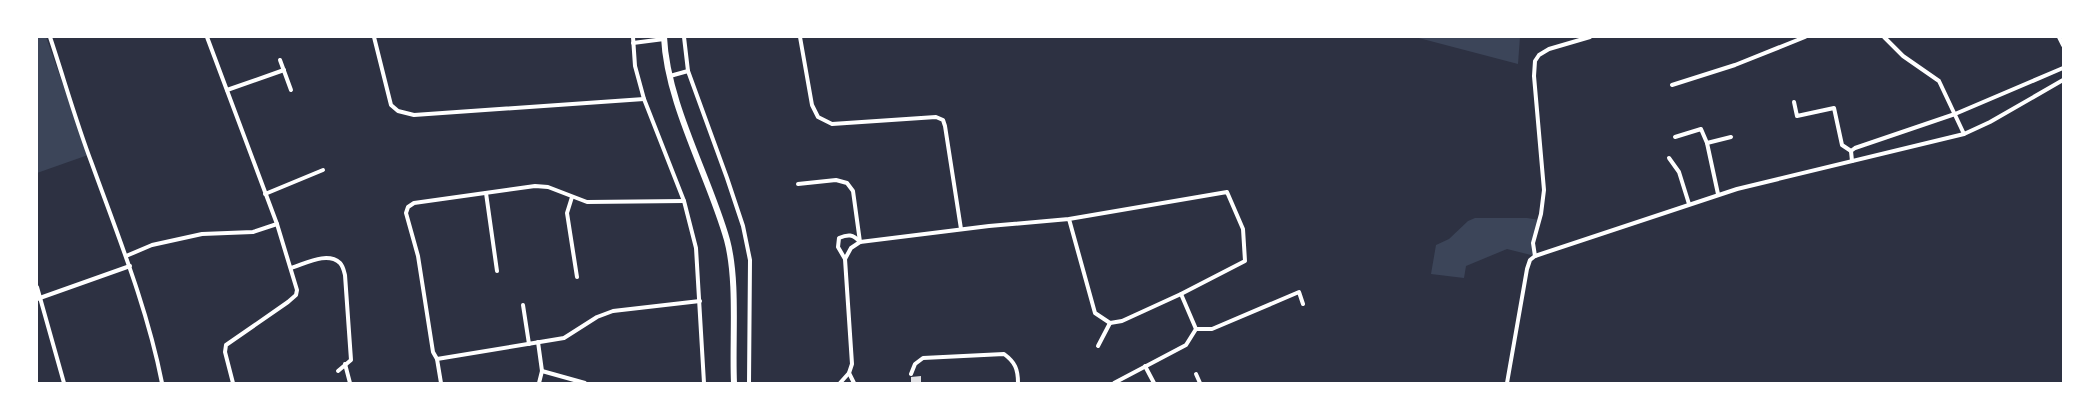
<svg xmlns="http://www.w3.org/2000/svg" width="2100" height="420" viewBox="0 0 2100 420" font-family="Lora,serif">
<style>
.green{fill:#3c4559}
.building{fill:#e0e0e3}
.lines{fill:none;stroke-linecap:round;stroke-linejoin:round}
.minor{stroke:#fff;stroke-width:4}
.primary{stroke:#fff;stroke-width:6}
</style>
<rect width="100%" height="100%" fill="#2d3142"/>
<g class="green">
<polygon points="37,37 46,37 88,155 37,173"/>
<polygon points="1415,37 1520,37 1518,64"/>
<polygon points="1475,218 1527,218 1539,220 1533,243 1535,256 1507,249 1466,266 1464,278 1431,274 1436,245 1449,239 1468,221"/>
</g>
<polygon class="building" points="921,376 921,383 911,383 911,377"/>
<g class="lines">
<g class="minor">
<path d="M50,37C64,79 76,122 92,164C118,236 147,307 162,383"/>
<polyline points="207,37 277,224 297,290 296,295 288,302 226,345 225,352 233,383"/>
<polyline points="374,37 391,105 398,111 414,115 644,99"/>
<polyline points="633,37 635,66 644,99 684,201 696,248 704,383"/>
<polyline points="800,37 812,105 818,117 832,124 936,117 943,120 945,126 961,229"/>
<polyline points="1884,37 1903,56 1939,81 1964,134"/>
<polyline points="2059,37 2063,45"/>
<polyline points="633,43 664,39"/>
<polyline points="280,60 291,90"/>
<polyline points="688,71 727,178 743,226 750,260 749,383"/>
<polyline points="670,76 688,71 684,37"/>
<polyline points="1672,85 1735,65 1805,37"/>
<polyline points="227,90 284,70"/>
<polyline points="1794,102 1797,116 1834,108 1842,145 1851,151"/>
<polyline points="1675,137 1701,129 1707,143 1718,194"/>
<polyline points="1707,143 1731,137"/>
<polyline points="1669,158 1679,172 1689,204"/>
<polyline points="1852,161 1851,151 1855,148 1955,114 2063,68"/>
<polyline points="798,184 836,180 847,183 853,191 860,242"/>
<polyline points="486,193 497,271"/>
<polyline points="265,194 323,170"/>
<polyline points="572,197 567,213 577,277"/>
<polyline points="126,256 152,245 202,234 253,232 277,224"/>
<polyline points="1535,256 1533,243 1541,214 1544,190 1534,76 1535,61 1539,55 1549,49 1590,37"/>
<path d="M845,259L838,247L839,238C848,234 853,234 860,242"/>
<path d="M291,268C305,264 327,251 340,263C343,266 344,271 345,275L351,360L338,371"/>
<polyline points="37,287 64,383"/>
<polyline points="1181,294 1196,329"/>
<polyline points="37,299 130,266"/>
<polyline points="523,305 529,344"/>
<polyline points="1196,329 1212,329 1299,292 1303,304"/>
<polyline points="538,342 542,371 539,383"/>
<polyline points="1098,346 1110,323"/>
<polyline points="437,359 564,338 597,317 613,311 700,301"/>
<polyline points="345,364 350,383"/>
<polyline points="1145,366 1154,383"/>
<polyline points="542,371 585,383"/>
<polyline points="849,373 854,383"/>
<path d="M911,374L915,364L923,358L1004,354C1015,362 1018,369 1018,383"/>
<polyline points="1196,374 1200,383"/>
<polyline points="441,383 437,359 433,352 418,256 406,213 408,207 414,203 535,186 548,187 587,202 684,201"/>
<polyline points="840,383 849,373 852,364 845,259 851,248 860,242 989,226 1069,219 1227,192 1243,229 1245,261 1181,294 1122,321 1110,323 1095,313 1069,219"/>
<polyline points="1114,383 1186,345 1196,329"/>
<polyline points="1507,383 1527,269 1530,260 1535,256 1737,189 1964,134 1990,122 2063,80"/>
</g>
<path class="primary" d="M664,37C667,104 709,176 727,240C738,281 732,340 734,383"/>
</g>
<rect width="2100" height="420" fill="none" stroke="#ffffff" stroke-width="76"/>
</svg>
